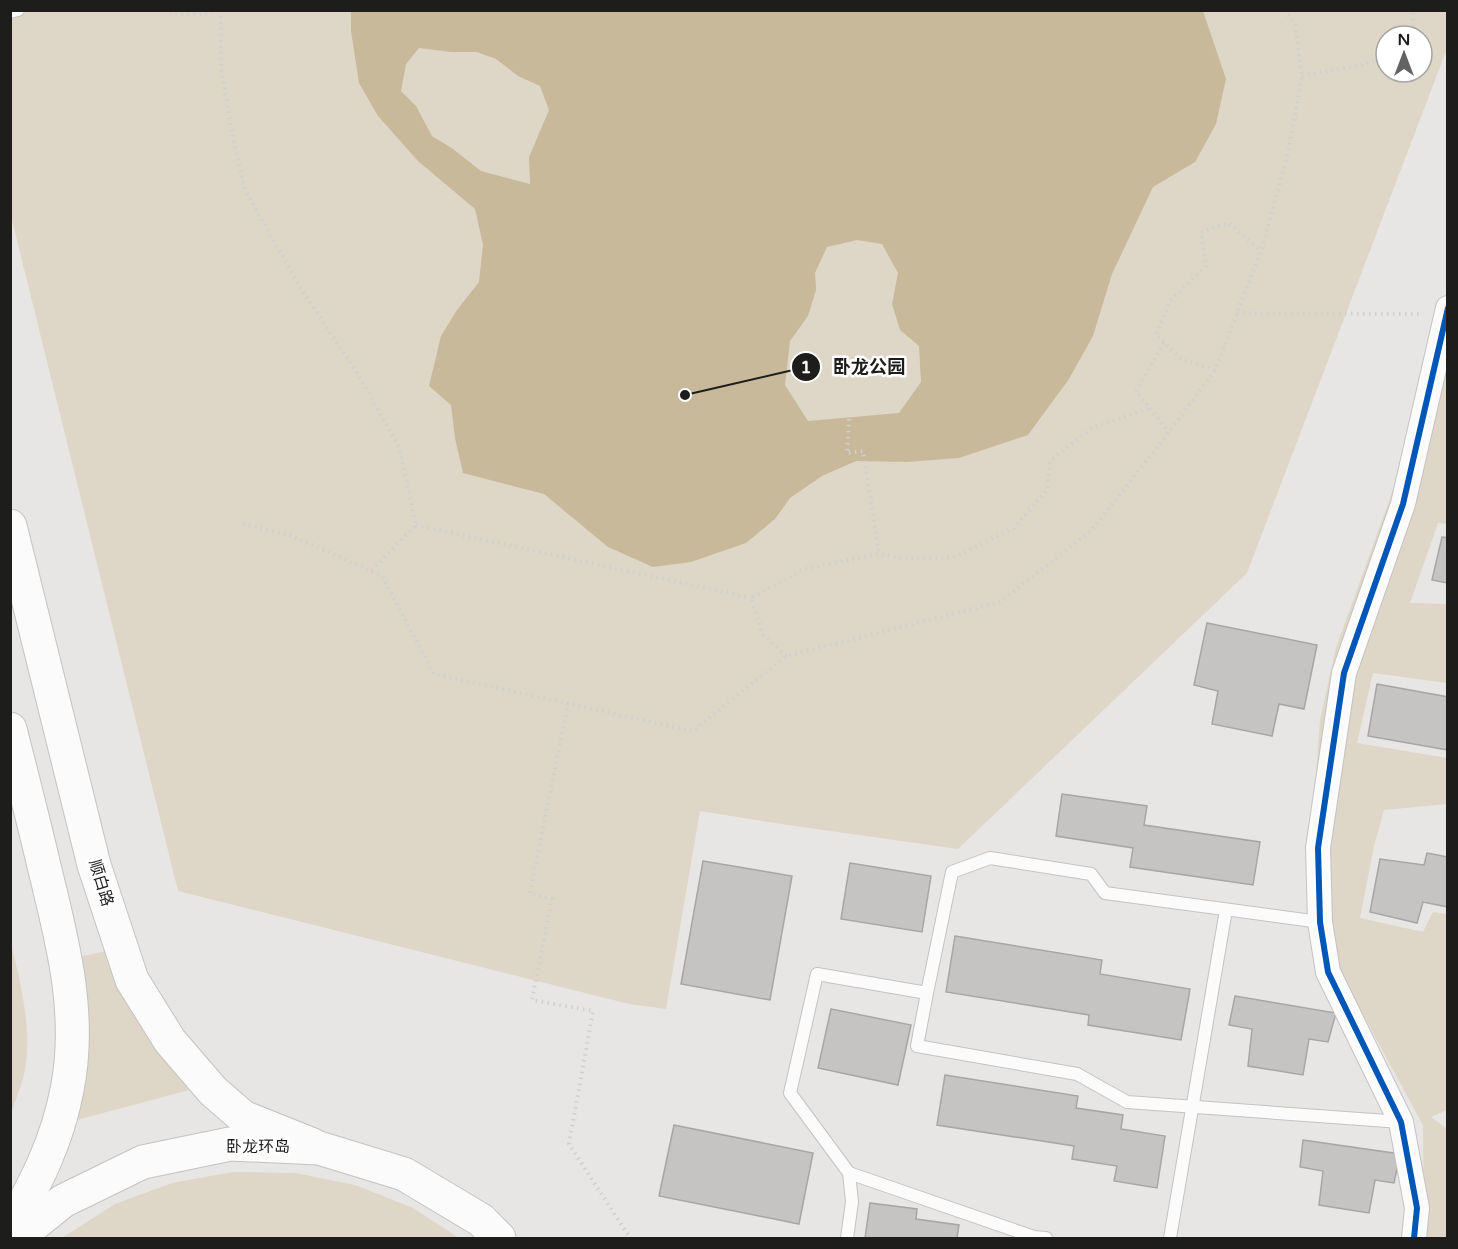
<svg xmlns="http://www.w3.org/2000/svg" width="1458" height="1249" viewBox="0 0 1458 1249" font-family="'Varela Round','Noto Sans SC',sans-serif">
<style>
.green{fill:#ded6c6;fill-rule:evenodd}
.water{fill:#c8b99b;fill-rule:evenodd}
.building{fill:#c5c4c3;stroke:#a7a6a5;stroke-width:1.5}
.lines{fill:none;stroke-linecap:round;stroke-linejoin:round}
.service-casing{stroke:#c4c3c2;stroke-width:14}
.minor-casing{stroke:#c4c3c2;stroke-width:26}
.secondary-casing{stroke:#c4c3c2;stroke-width:35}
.primary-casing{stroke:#c4c3c2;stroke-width:35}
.path{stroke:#d1d0d0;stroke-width:4;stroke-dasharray:1.5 4.5;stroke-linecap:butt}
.service{stroke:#fbfbfb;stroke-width:12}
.minor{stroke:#fbfbfb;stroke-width:24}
.secondary{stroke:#fbfbfb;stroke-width:33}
.primary{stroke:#fbfbfb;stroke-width:33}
.cycleway-casing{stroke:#fff;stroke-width:10}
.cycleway{stroke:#0057b8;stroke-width:6}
.labels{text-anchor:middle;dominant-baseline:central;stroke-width:5;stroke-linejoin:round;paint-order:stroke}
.street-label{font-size:16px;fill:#1d1d1c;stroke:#fff}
.leader{fill:none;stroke:#1d1d1c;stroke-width:2}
.callout-dot{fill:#1d1d1c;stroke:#fff;stroke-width:2}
.mark-label{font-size:18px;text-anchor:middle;font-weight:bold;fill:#fff}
.callout-label{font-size:18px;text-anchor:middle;font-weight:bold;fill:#1d1d1c;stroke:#fff;stroke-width:5;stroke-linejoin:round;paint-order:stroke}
</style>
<rect width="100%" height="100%" fill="#e7e6e5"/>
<g class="green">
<path d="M1447,10L1448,46L1247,573L958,849L781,824L700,811L666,1009L629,1004L178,891L11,216L10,11ZM1386,36H1422V72H1386Z"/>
<polygon points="1447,332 1447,524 1438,523 1410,603 1447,604 1447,683 1373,673 1357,743 1447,758 1447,804 1384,810 1374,846 1360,918 1423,932 1433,912 1447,914 1447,1110 1431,1117 1447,1129 1447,1238 1424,1238 1423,1125 1340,972 1313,817 1320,720 1336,648 1402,465"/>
<path d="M11,944C21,985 32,1028 25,1070C22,1085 15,1100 11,1115Z"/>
<polygon points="106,951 131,1006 157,1052 193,1089 77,1120 86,1069 79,957"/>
<polygon points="233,1172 295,1173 355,1185 413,1208 459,1238 62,1238 115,1204 172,1183"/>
</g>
<path class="water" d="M351,10L1203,11L1226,79L1216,124L1195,162L1153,187L1112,274L1093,336L1069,379L1028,435L959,458L907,462L856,461L822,476L790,498L775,519L746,543L691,562L653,567L608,547L544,494L463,473L455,438L451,405L429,386L441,336L457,310L479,282L483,245L475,209L418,161L378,116L359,83L351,31ZM419,48L451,52H477L496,59L518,76L540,86L549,110L529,157L530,184L481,171L453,149L432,136L416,106L401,91L406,64ZM857,240L882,244L898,273L892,304L900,330L919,346L921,382L899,413L808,421L785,385L790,341L808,316L816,290L815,273L827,247Z"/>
<g class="building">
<polygon points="1442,537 1448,538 1448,583 1432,580"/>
<polygon points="1207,623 1317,645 1304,709 1279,704 1272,736 1212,724 1218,691 1194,685"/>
<polygon points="1377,684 1448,697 1448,750 1368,736"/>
<polygon points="1062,794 1147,806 1144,825 1260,842 1253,885 1130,867 1133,848 1056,836"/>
<polygon points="1427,853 1448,857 1448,907 1423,902 1417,923 1370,912 1380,859 1424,865"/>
<polygon points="703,861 792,876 770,1000 681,984"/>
<polygon points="850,863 931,876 922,932 841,919"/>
<polygon points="955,936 1102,960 1100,974 1190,989 1181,1040 1088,1025 1089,1015 946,992"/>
<polygon points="1235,996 1336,1013 1328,1042 1309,1039 1303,1075 1248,1066 1252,1029 1229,1025"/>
<polygon points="831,1009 911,1025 898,1085 818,1068"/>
<polygon points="945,1075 1078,1096 1076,1108 1123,1115 1121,1129 1165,1136 1157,1188 1114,1181 1117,1166 1072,1159 1074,1146 937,1125"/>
<polygon points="674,1125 813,1153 799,1224 659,1196"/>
<polygon points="1303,1140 1400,1154 1394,1183 1375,1180 1369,1213 1319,1205 1323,1171 1300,1167"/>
<polygon points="870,1203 917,1209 916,1219 959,1225 957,1238 962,1238 865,1238"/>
</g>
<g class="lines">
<g class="service-casing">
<g id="service">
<polyline points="10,12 18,10"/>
<polyline points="927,993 917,1046 1077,1074 1127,1102 1401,1122"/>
<polyline points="849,1173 1034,1237 1046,1238"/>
<polyline points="847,1238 852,1202 849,1173 790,1093 817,974 927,993 952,872 990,858 1091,874 1105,893 1320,922"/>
<polyline points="1170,1238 1226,910"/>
</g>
</g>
<g class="minor-casing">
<polyline id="minor" points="1414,1238 1417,1208 1401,1122 1328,972 1320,922 1318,848 1344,673 1403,504 1448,308"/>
</g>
<g class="secondary-casing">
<g id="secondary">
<polyline points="10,526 94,865 132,980 170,1041 213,1091 243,1117 313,1145"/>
<path d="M10,729C22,776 34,823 45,870C63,943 82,1015 67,1090C57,1142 36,1183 10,1228"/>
</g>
</g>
<g class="primary-casing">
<polyline id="primary" points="17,1238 63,1201 143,1162 230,1144 319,1148 404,1174 481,1220 499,1238"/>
</g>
<g class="path">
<path d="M164,10C181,16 199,16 216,10"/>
<polyline points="221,10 221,67 232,133 245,190 301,289 358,374 399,447 416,525 371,571"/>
<polyline points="1406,36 1413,26 1413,10"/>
<polyline points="1302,76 1361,65 1386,58"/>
<polyline points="1237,313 1422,314"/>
<polyline points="1164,343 1136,391 1169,432"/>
<polyline points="1215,370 1181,359 1156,335 1170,301 1206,266 1201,232 1229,223 1261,251"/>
<polyline points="849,419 847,453 863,451 879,554"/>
<polyline points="243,524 290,535 382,576 434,674 693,731 786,656 1000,602 1092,530 1169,432 1215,370 1261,251 1287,157 1302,76 1295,24 1284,10"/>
<polyline points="416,525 751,598"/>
<polyline points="786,656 763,635 751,598 804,569 879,554 905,559 954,557 1014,528 1047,490 1050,461 1092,428 1150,408"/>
<polyline points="568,703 530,894 552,899 532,1000 593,1011 569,1144 630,1238"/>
</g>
<use href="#service" class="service"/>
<use href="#minor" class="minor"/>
<use href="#secondary" class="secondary"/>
<use href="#primary" class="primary"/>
<g class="cycleway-casing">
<polyline id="cycleway" points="1414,1238 1417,1208 1401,1122 1328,972 1320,922 1318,848 1344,673 1403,504 1448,308"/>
</g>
<use href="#cycleway" class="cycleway"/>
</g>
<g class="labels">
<g class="street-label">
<text transform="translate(101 883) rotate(73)">顺白路</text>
<text x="258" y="1147">卧龙环岛</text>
</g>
</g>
<path class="leader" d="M685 395L806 367"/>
<g class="callout-dot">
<circle cx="685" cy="395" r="6"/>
<circle cx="806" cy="367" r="15"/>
</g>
<g class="mark-label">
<text x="806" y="373">1</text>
</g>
<g class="callout-label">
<text x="869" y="373">卧龙公园</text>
</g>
<rect width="1458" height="1249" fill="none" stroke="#1d1d1c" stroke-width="24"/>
<g transform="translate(1404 54)"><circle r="28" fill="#ffffff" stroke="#a5a5a4" stroke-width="1.5"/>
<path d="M0-4.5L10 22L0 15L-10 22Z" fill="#646362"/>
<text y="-9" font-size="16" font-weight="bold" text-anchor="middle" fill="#1d1d1c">N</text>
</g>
</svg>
